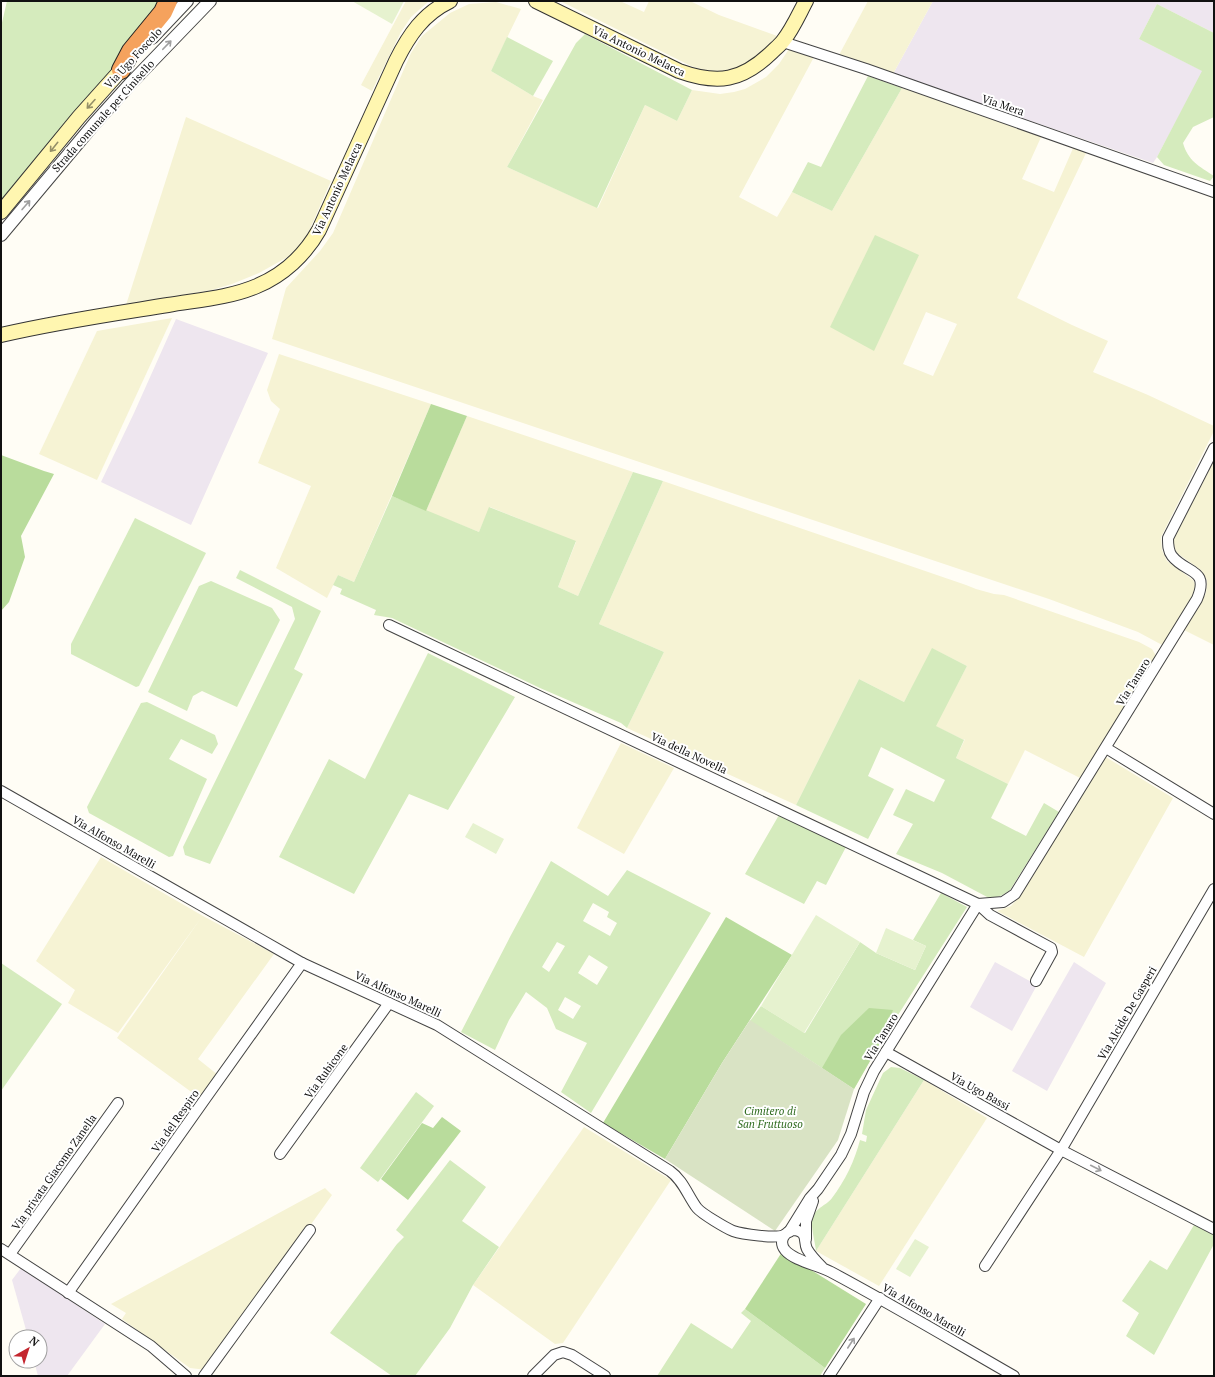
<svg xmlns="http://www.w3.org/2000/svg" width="1215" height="1377" viewBox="0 0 1215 1377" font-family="'PT Serif',serif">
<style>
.industrial{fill:#eee6ef}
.farmland{fill:#f6f3d4;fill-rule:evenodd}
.green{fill:#d5ebbd;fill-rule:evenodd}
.forest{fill:#b9dc9c}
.cemetery{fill:#d9e3c4}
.pitch{fill:#e6f2cf}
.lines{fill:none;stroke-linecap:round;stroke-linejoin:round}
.minor-casing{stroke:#444;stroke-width:12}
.tertiary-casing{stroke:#444;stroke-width:14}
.secondary-casing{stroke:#333;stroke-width:16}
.motorway-casing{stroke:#222;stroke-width:20}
.minor{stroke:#fff;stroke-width:10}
.tertiary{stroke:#fff;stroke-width:12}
.secondary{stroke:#fff6b0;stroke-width:14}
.motorway{stroke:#f5a25d;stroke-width:18}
.oneway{stroke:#a0a0a0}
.oneway2{stroke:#948f68}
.labels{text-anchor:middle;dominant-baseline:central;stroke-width:4;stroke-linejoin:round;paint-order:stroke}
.street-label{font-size:11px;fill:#111;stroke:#fff}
.park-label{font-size:11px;font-style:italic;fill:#2f6b1f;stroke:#fff}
</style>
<rect width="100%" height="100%" fill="#fffdf5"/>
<g class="industrial">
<polygon points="933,1 1214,1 1214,33 1157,4 1139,39 1203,71 1157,157 1153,163 893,74"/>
<polygon points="176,319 268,353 191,525 101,482 134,413"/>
<polygon points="995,962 1037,985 1012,1031 970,1007"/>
<polygon points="1074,962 1106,983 1047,1091 1012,1071"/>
<polygon points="21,1268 105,1324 67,1376 38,1376 34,1361 40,1361 40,1337 28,1337 12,1280"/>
</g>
<g class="farmland">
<polygon points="406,1 429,1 411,17 401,32 372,91 361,85"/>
<polygon points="560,1 620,1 644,12 649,1 690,1 719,15 780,37 765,55 734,70 722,72 708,72 691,66"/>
<polygon points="868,1 933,1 893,74 839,55"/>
<path d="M496,2L521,9L491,71L533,96L543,100L507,167L598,208L645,105L677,121L692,90L720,94L734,92L745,89L766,77L779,64L789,49L814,57L739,197L777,217L792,192L832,211L902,88L1042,135L1022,179L1054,192L1074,146L1087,151L1017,298L1072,325L1108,341L1093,372L1148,395L1214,426V431L1161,537L1162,550L1167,561L1193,580L1196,586L1192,597L1164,646L1138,632L1049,599L272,339L286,288L320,251L333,233L411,53L422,36L450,13L469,4ZM926,312L957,324L933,376L903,364Z"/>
<polygon points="186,117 331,181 306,238 293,254 259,273 232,284 212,290 126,305"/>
<polygon points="172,318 97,480 39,454 97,331"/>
<polygon points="279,354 431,404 354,582 338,575 327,598 276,568 311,486 258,463 280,409 271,401 267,390"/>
<polygon points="467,416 633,472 578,596 558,587 576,542 490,507 479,532 426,511"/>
<polygon points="1214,461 1214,645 1184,630 1206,593 1207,580 1201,570 1177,553 1174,546 1173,540"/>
<polygon points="663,481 966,585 976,589 994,594 1004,595 1139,642 1152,649 1155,654 1155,658 1080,778 1025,750 1008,784 956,758 965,739 964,740 935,726 967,666 933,649 904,702 859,679 796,805 627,728 664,652 599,624"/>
<polygon points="621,743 674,768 624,854 577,828"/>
<polygon points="1104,756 1173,798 1084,957 997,911 1011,906 1019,897"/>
<polygon points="101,857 203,916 274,954 198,1059 218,1075 201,1099 117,1038 201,918 118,1033 68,1003 75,990 36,961"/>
<polygon points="924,1080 987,1118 879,1286 816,1251"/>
<polygon points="584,1127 671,1180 563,1343 555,1344 473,1285"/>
<polygon points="325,1188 332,1195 207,1370 190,1368 122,1319 126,1313 111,1304"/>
</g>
<g class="green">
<polygon points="7,1 162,1 149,23 1,204 1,27"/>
<path d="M1157,4L1214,33V117L1193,127L1183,143C1188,161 1199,166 1214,176L1210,181L1164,165L1157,157L1202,71L1139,39Z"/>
<polygon points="585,34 692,90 677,121 645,105 597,208 507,167 576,43"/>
<polygon points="507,37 553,61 533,96 491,71"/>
<polygon points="868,76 902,88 832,211 792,192 808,162 821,167"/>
<polygon points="875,235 919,255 874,351 830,327"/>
<polygon points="633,472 663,481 599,624 664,652 627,728 621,723 540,688 392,618 374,615 376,610 340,594 342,589 333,585 338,575 354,582 392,496 479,532 489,507 576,541 558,587 578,596"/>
<polygon points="135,518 206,553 139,686 136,687 71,654 71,644"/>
<polygon points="240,570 321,611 294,669 303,674 210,864 185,855 183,847 295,619 292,607 236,578"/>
<polygon points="211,581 272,608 280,620 237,707 202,691 193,696 187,711 148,692 199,586"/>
<path d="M932,648L967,666L936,726L964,740L956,758L1008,784L991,818L1026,836L1044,803L1059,812L1010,890C1004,895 997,898 989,898L942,873L896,854L913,824L893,815L906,789L934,802L945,780L881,747L868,776L894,789L868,839L796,805L859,679L904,702Z"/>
<polygon points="428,653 515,697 448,810 409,794 354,894 279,857 329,759 365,779"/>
<polygon points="147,702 215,735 218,744 212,754 181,739 169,759 207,779 173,856 169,857 89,813 87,807 141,703"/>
<polygon points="779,815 846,847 826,885 817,881 804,904 745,874"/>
<path d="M551,861L608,896L627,870L711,913L591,1113L561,1092L587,1043L556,1029L547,1008L526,992L509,1020L495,1050L461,1032L511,935ZM593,903L609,912L607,917L617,923L610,936L583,921ZM557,942L565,946L549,972L542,967ZM589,955L608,967L597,985L578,973ZM565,997L581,1006L573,1019L558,1010Z"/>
<polygon points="941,893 967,907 882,1040 854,1089 750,1021 761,1006 805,1033 860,942 876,953 915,970 926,946 913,940"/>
<polygon points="1,963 62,1004 1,1091"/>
<path d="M891,1067L900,1068L924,1080L816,1251C815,1242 811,1228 812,1220C814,1208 826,1206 832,1198C845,1181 855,1160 860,1140L866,1142L867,1136L862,1134L866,1110L883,1073Z"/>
<polygon points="416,1092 434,1106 378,1182 360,1168"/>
<polygon points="450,1160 486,1187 462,1221 499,1247 473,1285 450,1328 415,1376 392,1376 330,1333 397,1244 404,1237 396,1230"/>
<polygon points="1194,1225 1214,1235 1214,1244 1154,1355 1126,1336 1139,1313 1122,1301 1150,1260 1167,1270"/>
<polygon points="745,1309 825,1368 820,1376 657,1376 691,1323 732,1349 751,1321 741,1313"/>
</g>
<g class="forest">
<polygon points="431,404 467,416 426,511 392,496"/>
<polygon points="1,455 44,471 54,474 21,536 25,557 9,602 1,611"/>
<polygon points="726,917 792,955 722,1063 665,1159 603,1123"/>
<polygon points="869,1008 893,1010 882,1040 854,1089 822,1068 841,1035"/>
<polygon points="442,1117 461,1131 408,1200 381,1179 422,1123 433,1128"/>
<polygon points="782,1252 866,1304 825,1368 745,1309"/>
</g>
<polygon class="cemetery" points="750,1020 854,1089 838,1140 775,1231 665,1159 722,1063"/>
<g class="pitch">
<polygon points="352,1 404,1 392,24"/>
<polygon points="473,823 504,839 496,854 465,837"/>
<polygon points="816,915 860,942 804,1033 761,1006"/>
<polygon points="886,928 926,946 915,970 876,953"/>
<polygon points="915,1239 929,1247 910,1277 896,1269"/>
</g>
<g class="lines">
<g class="minor-casing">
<g id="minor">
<polyline points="783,42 866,69 1214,192"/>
<polyline points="389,625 978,904 990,915 1051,948 1052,952 1036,981"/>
<polyline points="1106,748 1214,814"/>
<path d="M1,791L302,963L437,1025L670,1171C683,1180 688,1196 697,1208C702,1214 726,1228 733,1231C742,1234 776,1239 784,1235"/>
<path d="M978,904L1003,902L1015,894L1197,599C1210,568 1186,574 1172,556C1168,551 1168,545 1168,538L1214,448"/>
<polyline points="886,1052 1061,1150 1214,1229"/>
<polyline points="280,1154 389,1003"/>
<polyline points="789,1232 810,1198 818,1189 841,1155 851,1134 864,1092 874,1071 978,904"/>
<polyline points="806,1239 806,1221 813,1201"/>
<polyline points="1,1249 151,1346 186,1376"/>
<polyline points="10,1254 118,1103"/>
<polyline points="985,1266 1061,1150 1214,889"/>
<path d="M822,1267C816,1261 811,1256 807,1249C803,1241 809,1232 794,1230C785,1231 778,1241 785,1250C794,1261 818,1265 831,1272C893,1305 953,1341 1014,1376"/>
<polyline points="68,1293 205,1099 302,963"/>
<polyline points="204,1376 310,1230"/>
<polyline points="533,1376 554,1355 563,1352 572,1355 605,1376"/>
<polyline points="829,1376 880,1298"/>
</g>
</g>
<g class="tertiary-casing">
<g id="tertiary">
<polyline points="152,38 187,1"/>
<polyline points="1,235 94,124 130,84 210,1"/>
</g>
</g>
<g class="secondary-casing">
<g id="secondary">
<path d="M536,1L679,71C718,85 742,81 772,52C775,49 780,45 783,41C792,30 799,14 806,1"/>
<polyline points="1,212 79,117 121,70"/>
<path d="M1,335C56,322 112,314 168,305C197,300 229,298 257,286C283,275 305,255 319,230L396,61C409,35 423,14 450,1"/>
</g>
</g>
<g class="motorway-casing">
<polyline id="motorway" points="121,70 131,51 163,12 168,1"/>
</g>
<use href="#minor" class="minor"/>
<use href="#tertiary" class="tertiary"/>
<use href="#secondary" class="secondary"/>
<use href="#motorway" class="motorway"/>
</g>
<defs><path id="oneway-shaft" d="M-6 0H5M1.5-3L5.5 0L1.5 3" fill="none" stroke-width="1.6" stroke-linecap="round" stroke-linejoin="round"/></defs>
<g class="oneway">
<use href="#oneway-shaft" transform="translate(167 45) rotate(-46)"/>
<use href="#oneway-shaft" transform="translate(26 205) rotate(-49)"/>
<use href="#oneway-shaft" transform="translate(1096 1168) rotate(27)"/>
<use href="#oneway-shaft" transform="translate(851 1343) rotate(-57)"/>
</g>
<g class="oneway2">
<use href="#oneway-shaft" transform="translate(91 104) rotate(132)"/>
<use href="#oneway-shaft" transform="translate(54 147) rotate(129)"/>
</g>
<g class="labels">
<g class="street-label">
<text transform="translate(639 51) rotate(26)">Via Antonio Melacca</text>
<text transform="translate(133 58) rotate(-47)">Via Ugo Foscolo</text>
<text transform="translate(1003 105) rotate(19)">Via Mera</text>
<text transform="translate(103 116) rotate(-48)">Strada comunale per Cinisello</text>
<text transform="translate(337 189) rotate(-65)">Via Antonio Melacca</text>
<text transform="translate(1133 682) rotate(-58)">Via Tanaro</text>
<text transform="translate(689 753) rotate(25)">Via della Novella</text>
<text transform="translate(114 842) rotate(30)">Via Alfonso Marelli</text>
<text transform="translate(398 994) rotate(25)">Via Alfonso Marelli</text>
<text transform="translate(1127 1013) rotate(-60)">Via Alcide De Gasperi</text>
<text transform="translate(881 1037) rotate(-58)">Via Tanaro</text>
<text transform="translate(326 1071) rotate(-54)">Via Rubicone</text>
<text transform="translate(980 1091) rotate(29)">Via Ugo Bassi</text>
<text transform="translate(175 1121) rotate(-55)">Via del Respiro</text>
<text transform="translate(54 1172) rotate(-55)">Via privata Giacomo Zanella</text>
<text transform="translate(924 1310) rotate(30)">Via Alfonso Marelli</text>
</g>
<g class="park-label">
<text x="770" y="1111">Cimitero di<tspan x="770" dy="13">San Fruttuoso</tspan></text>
</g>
</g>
<rect width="1215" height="1377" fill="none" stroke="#111111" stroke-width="4"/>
<g transform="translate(28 1349) rotate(39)"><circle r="19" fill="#ffffff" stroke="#a0a0a0"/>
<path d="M0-3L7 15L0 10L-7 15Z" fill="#c4262e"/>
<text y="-6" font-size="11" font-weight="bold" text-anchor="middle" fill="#111111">N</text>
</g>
</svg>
